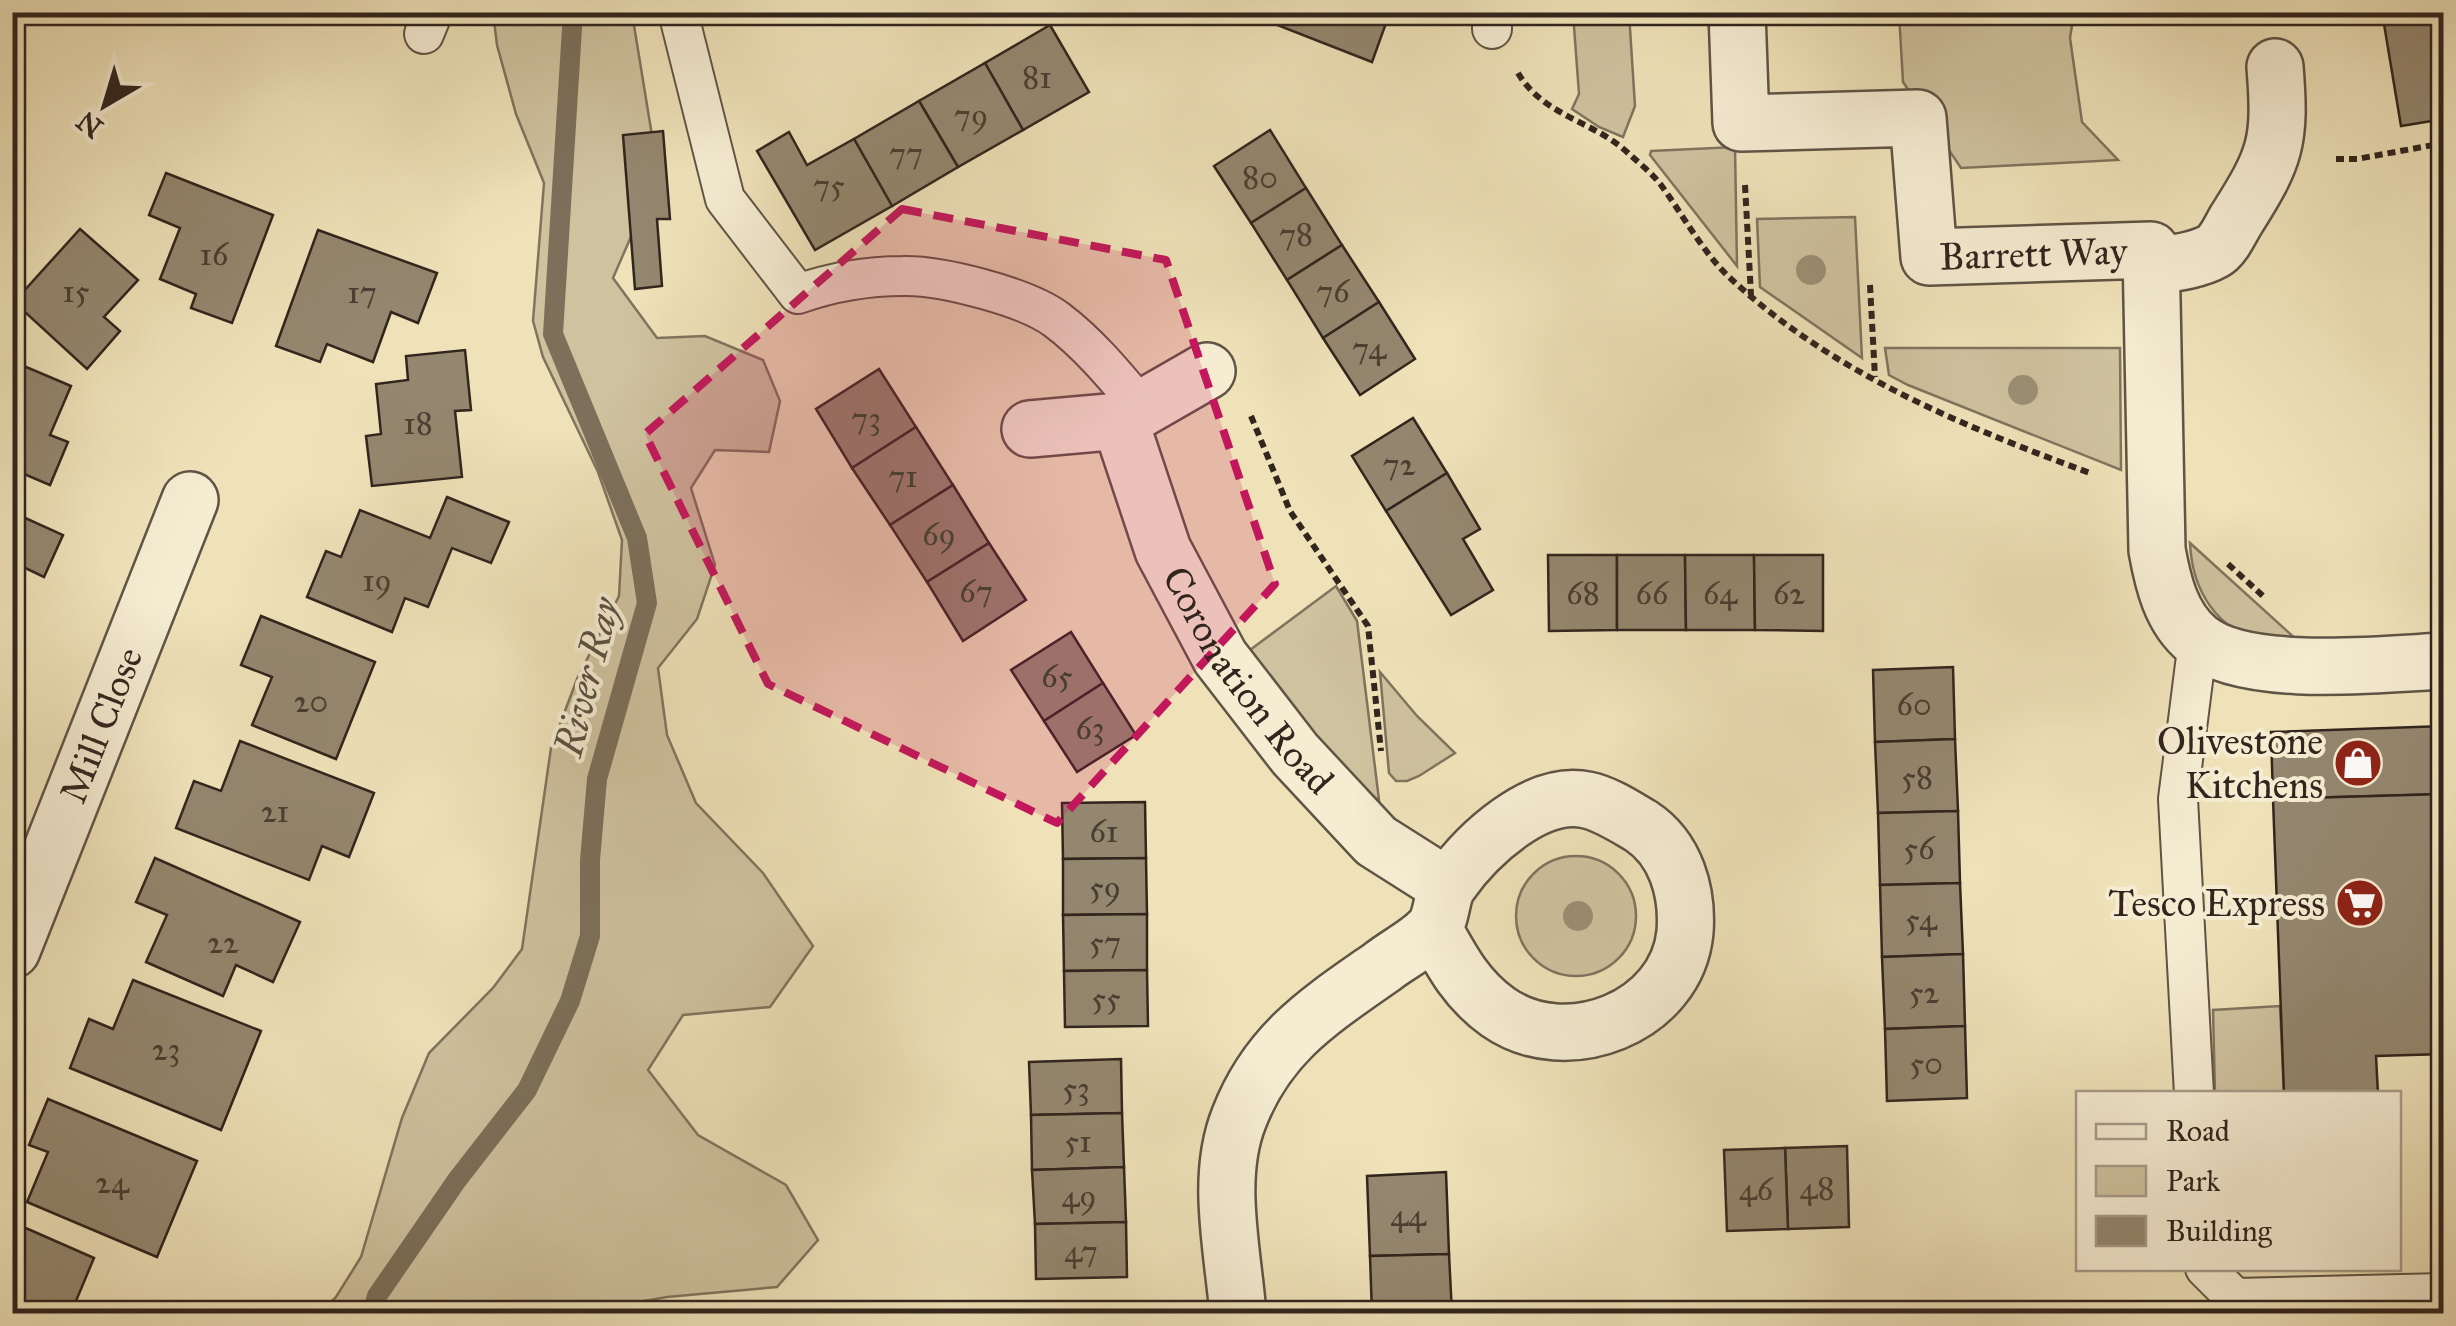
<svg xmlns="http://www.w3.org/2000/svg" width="2456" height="1326" viewBox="0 0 2456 1326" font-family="'IM FELL Great Primer',serif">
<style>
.green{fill:#cfc29f;stroke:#80745e;stroke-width:2.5}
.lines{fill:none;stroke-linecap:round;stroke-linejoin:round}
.stream{stroke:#7c705b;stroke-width:20}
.building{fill:#94876f;stroke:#31251e;stroke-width:2.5}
.service-casing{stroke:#605445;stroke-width:42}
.minor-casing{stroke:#605445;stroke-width:60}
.path{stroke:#31251e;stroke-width:6;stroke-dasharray:8 5;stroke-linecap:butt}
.service{stroke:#f5ecd2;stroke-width:38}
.minor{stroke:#f5ecd2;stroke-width:55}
.tree{fill:#9c9075}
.marked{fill:#c2185b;fill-opacity:0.2;stroke:#c2185b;stroke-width:8;stroke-dasharray:20 12;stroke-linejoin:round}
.labels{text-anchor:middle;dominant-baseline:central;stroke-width:8;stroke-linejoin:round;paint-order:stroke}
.number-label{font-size:32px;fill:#4a3e32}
.street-label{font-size:38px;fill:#31251e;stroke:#f5ecd2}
.poi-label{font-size:38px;fill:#31251e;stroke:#f5ecd2;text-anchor:end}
.water-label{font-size:40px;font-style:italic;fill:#5d5142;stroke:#f5ecd2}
</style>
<rect width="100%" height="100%" fill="#efe2b9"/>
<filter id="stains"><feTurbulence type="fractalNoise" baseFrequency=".002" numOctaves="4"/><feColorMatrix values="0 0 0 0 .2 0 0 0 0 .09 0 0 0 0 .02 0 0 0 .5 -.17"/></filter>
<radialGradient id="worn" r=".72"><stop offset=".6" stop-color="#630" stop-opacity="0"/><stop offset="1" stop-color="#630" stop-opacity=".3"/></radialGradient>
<g class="green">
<polygon points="493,13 632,13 656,160 633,232 613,278 657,338 705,336 763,360 780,401 769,452 715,450 691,488 715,565 697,619 658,668 667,735 696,803 763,873 813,946 770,1007 683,1015 648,1070 698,1135 786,1185 818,1240 777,1287 667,1297 576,1313 319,1314 336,1297 361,1257 402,1118 429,1053 493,988 522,949 551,748 577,679 619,596 622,540 598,472 543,357 533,321 544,183 516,114 497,45"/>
<polygon points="1573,13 1629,13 1635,106 1623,137 1599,127 1572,109 1579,94"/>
<polygon points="1899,13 2074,13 2070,38 2082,122 2118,160 1961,168 1903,82"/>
<polygon points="1735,147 1737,266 1650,155 1651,151"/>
<polygon points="1855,217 1862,358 1760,287 1757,219"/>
<polygon points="1885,348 2120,348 2121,470 1908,385 1889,375"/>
<path d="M2190,543L2298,641C2288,641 2276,643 2266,641C2216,632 2192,589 2190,543Z"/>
<polygon points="1336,586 1357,621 1379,800 1366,794 1242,656"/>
<polygon points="1380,672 1417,716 1455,753 1419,776 1407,781 1396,781 1389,773"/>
<circle cx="1576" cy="916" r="60"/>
<polygon points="2280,1006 2284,1093 2215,1093 2213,1010"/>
</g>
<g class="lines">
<polyline class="stream" points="372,1314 377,1296 457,1180 527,1090 570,1001 590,936 590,860 597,779 647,603 637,538 553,334 573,12"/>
</g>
<g class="building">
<polygon points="1244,12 1390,12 1372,62"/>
<polygon points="2382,12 2444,12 2444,119 2401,126"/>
<polygon points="1050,25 1089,92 1023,130 985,63"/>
<polygon points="985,63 1023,130 958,167 919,101"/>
<polygon points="919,101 958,167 892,206 854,139"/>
<polygon points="1270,130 1306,188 1251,223 1214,166"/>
<polygon points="663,131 670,219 657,219 662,286 635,289 623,135"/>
<polygon points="789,132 807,165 854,139 892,206 815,250 757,151"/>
<polygon points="166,173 273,215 232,323 191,308 196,294 160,279 180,228 149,215"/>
<polygon points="1306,188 1342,245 1287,280 1251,223"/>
<polygon points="80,229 138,280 104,317 120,331 87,369 14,302"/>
<polygon points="318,230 437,273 418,323 391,312 373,362 327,344 320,362 276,346"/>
<polygon points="1342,245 1379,302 1323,338 1287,280"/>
<polygon points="1379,302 1415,359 1360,395 1323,338"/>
<polygon points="465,350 471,410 455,411 462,477 372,486 366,436 381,434 376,384 408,380 406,356"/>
<polygon points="12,361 71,386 50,435 68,442 50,485 12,469"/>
<polygon points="879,369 916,427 852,468 816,409"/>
<polygon points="1413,418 1447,473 1386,511 1352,456"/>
<polygon points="916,427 953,485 890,525 852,468"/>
<polygon points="1447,473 1480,529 1463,539 1493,590 1451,615 1386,511"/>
<polygon points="953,485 989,543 927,582 890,525"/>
<polygon points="447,497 509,522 491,563 452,548 428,607 405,598 392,632 307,597 326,551 341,557 360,510 430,538"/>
<polygon points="12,512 63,535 44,577 19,565 12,580"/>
<polygon points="989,543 1026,600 963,641 927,582"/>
<polygon points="1548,555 1617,555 1617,630 1549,631"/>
<polygon points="1617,555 1685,555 1686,630 1617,630"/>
<polygon points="1685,555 1754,555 1755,630 1686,630"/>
<polygon points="1754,555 1823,555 1823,631 1755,630"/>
<polygon points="261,616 375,662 336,759 252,725 272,677 241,665"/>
<polygon points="1071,632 1103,683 1044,721 1011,670"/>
<polygon points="1953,667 1955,739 1875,742 1873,670"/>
<polygon points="1103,683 1136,735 1077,772 1044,721"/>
<polygon points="2444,726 2444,794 2273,799 2271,732"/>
<polygon points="1955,739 1958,811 1878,813 1875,742"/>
<polygon points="240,741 374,793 349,857 322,846 309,880 176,828 194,781 221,791"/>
<polygon points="2444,794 2444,1054 2376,1056 2378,1094 2284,1094 2273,799"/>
<polygon points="1145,802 1146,858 1063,859 1062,803"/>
<polygon points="1958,811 1960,883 1880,885 1878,813"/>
<polygon points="155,858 300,922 273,982 236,965 223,996 146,962 167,915 136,902"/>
<polygon points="1146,858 1147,914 1063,915 1063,859"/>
<polygon points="1960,883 1963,954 1882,957 1880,885"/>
<polygon points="1147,914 1147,970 1064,971 1063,915"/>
<polygon points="1963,954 1965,1026 1885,1029 1882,957"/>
<polygon points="1147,970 1148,1026 1065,1027 1064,971"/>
<polygon points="133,980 261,1031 221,1130 70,1068 89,1019 113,1029"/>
<polygon points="1965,1026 1967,1098 1887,1101 1885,1029"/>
<polygon points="1121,1059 1122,1113 1031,1115 1029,1062"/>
<polygon points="48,1099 197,1161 157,1257 27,1202 48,1152 29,1145"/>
<polygon points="1122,1113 1124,1167 1032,1170 1031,1115"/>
<polygon points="1847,1146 1849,1227 1788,1229 1785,1148"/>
<polygon points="1785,1148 1788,1229 1727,1231 1724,1150"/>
<polygon points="1124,1167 1126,1222 1035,1224 1032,1170"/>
<polygon points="1446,1172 1449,1254 1370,1256 1367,1176"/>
<polygon points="12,1222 94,1258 73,1308 86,1314 12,1314"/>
<polygon points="1126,1222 1127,1277 1036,1279 1035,1224"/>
<polygon points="1449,1254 1452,1314 1372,1314 1370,1256"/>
<polygon points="1085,1308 1085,1314 1011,1314 1011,1311"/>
</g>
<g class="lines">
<g class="service-casing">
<g id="service">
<path d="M678,12L725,199L798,294C832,282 867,276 903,276C941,275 1027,297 1057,320C1089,344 1116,377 1142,408"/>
<polyline points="1492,12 1492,29"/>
<polyline points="424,34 433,12"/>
<polyline points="2194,1094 2178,799 2198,641"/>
<polyline points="2205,1268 2235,1298 2444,1293"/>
</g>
</g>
<g class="minor-casing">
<g id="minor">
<path id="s1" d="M1737,12L1741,123L1918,118L1929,257L2151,250L2157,550C2163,583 2171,618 2198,640C2246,679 2383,664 2444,661"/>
<path d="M2153,266C2173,263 2196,261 2214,251C2223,246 2230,230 2236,220C2276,157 2281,142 2275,67"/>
<path id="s2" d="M1120,421L1163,550L1220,657L1295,754L1376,841L1447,886"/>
<polyline points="1030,429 1120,421 1207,371"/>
<path id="s3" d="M12,950L190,500"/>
<path d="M1238,1314C1233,1251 1215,1178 1239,1118C1268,1043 1319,1011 1382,967C1397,955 1418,945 1431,931C1443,920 1440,896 1450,883C1477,845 1536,789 1587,800C1606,804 1624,816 1641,826C1676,849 1688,892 1685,932C1677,1018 1566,1060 1498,1012C1467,990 1452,962 1434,929"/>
</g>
</g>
<g class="path">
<path d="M1518,73C1543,116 1594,121 1628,153C1639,163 1652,173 1661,185C1683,215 1702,251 1729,277C1830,372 1962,426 2090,473"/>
<polyline points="2336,159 2357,159 2444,143"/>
<polyline points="1745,185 1751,295"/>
<polyline points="1870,285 1875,377"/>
<polyline points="1251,416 1290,511 1368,626 1381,751"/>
<polyline points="2228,564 2263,596"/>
</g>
<use href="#service" class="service"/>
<use href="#minor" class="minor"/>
</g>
<g class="tree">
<circle cx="1811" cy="270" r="15"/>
<circle cx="2023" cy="390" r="15"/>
<circle cx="1578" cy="916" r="15"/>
</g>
<path class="marked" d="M902,209L1166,260L1275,584L1057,823L768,684L645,434Z"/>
<defs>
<g id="shop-disc" transform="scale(2.5)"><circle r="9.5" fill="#8f2418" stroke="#f5ecd2"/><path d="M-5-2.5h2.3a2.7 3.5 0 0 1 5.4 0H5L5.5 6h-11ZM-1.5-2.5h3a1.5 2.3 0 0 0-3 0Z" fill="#fff"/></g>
<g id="supermarket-disc" transform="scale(2.5)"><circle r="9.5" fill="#8f2418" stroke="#f5ecd2"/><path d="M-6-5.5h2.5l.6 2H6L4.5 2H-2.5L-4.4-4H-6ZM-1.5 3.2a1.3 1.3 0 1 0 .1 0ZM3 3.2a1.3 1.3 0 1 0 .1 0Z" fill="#fff"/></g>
</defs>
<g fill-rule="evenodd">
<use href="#shop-disc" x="2358" y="763"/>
<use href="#supermarket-disc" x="2360" y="903"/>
</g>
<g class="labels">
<g class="number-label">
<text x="1037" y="77">81</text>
<text x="971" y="115">79</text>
<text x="906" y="153">77</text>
<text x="1260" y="177">80</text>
<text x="829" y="185">75</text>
<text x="1296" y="234">78</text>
<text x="214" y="254">16</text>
<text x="76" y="291">15</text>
<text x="1333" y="291">76</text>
<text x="362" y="292">17</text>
<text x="1369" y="348">74</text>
<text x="866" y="418">73</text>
<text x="418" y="423">18</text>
<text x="1399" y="464">72</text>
<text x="903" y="476">71</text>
<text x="939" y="534">69</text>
<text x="377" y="580">19</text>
<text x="976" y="591">67</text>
<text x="1583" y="593">68</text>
<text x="1652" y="593">66</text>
<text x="1720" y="593">64</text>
<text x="1789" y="593">62</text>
<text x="1057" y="676">65</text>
<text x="311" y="701">20</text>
<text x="1914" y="704">60</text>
<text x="1090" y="728">63</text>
<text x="1917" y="777">58</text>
<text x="275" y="811">21</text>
<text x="1104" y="831">61</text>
<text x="1919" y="848">56</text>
<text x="1105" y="887">59</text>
<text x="1921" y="919">54</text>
<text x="223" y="942">22</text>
<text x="1105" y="942">57</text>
<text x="1924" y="992">52</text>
<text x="1106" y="998">55</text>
<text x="166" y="1049">23</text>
<text x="1926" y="1063">50</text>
<text x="1076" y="1088">53</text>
<text x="1078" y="1141">51</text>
<text x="112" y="1182">24</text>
<text x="1817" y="1188">48</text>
<text x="1756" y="1189">46</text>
<text x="1079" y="1196">49</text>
<text x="1408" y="1215">44</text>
<text x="1081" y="1251">47</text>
</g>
<g class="street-label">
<text stroke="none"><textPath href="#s1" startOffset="532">Barrett Way</textPath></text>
<text stroke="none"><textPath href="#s2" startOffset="292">Coronation Road</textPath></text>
<text stroke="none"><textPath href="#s3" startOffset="242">Mill Close</textPath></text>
</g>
<g class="poi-label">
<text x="2323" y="741">Olivestone<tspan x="2323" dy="44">Kitchens</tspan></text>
<text x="2325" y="903">Tesco Express</text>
</g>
<g class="water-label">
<text transform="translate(587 677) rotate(-76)">River Ray</text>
</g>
</g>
<rect width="2456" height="1326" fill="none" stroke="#efe2b9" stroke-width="50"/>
<rect x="15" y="15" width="2426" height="1296" fill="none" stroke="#31251e" stroke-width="5"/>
<rect x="25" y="25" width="2406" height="1276" fill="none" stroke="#31251e" stroke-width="2.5"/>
<rect x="2076" y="1091" width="325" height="180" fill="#f5ecd2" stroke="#a79c8a" stroke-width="2.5"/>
<rect x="2096" y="1124" width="50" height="15" fill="#f5ecd2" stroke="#a79c8a" stroke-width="2.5"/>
<text x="2166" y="1141" font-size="30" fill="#31251e">Road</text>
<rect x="2096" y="1166" width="50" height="30" fill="#cfc29f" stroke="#a79c8a" stroke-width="2.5"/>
<text x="2166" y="1191" font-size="30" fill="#31251e">Park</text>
<rect x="2096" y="1216" width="50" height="30" fill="#94876f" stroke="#a79c8a" stroke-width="2.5"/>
<text x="2166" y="1241" font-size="30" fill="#31251e">Building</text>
<g transform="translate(105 105) rotate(218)" stroke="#f5ecd2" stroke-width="8" paint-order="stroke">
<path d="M0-8L18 38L0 25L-18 38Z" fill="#31251e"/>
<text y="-15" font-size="28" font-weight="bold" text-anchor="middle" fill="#31251e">N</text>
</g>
<rect width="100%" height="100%" filter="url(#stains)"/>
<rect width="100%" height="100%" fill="url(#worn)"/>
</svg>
